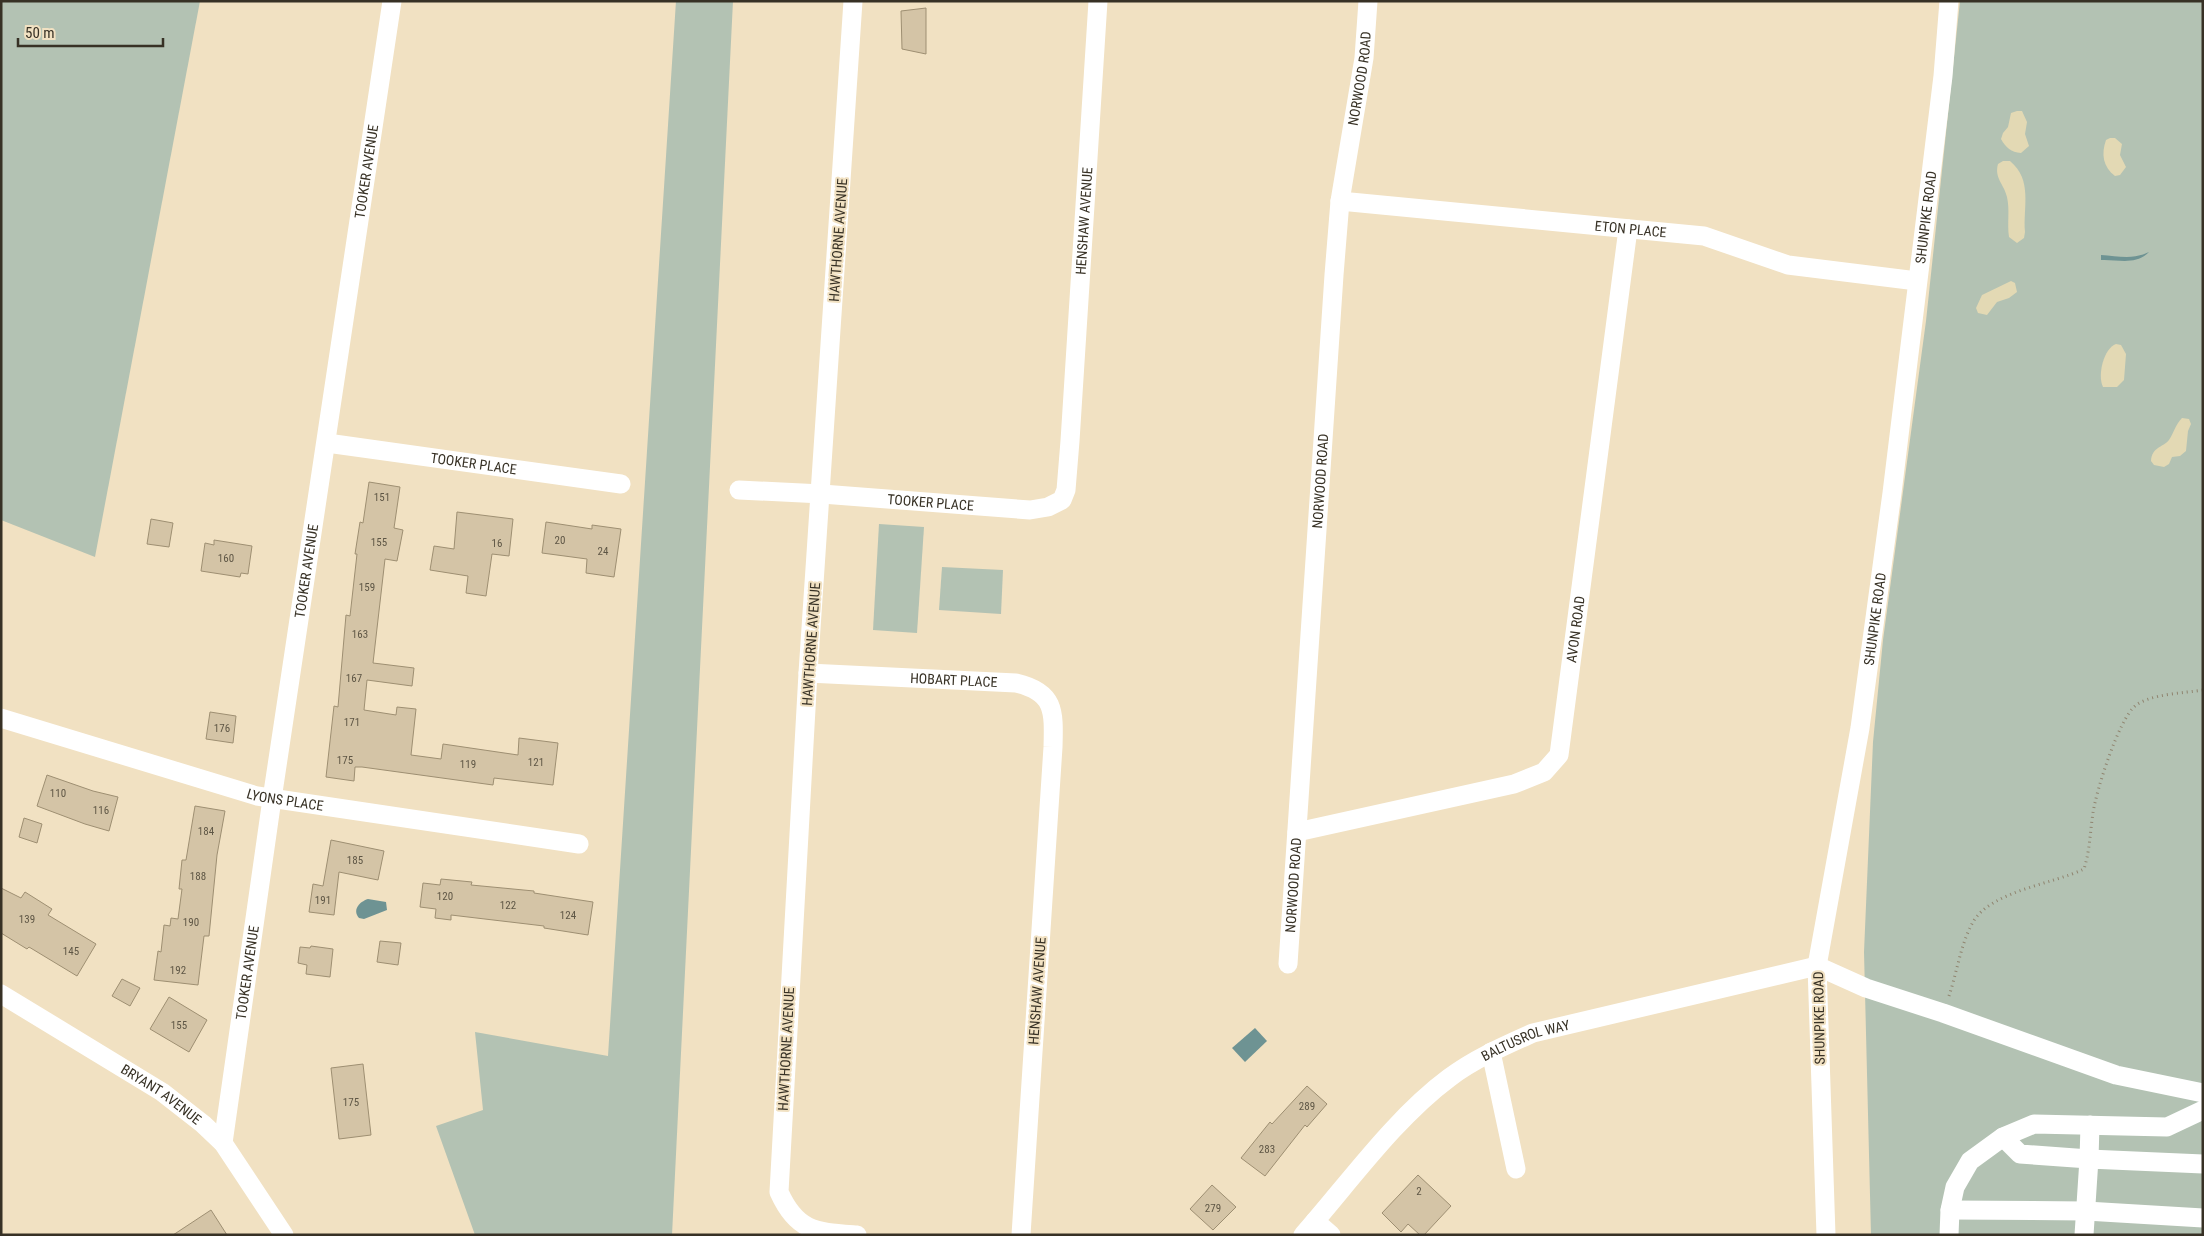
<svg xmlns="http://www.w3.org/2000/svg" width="2204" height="1236" viewBox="0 0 2204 1236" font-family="'Roboto Condensed',sans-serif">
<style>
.green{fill:#b3c2b3}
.sand{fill:#e3d9b4}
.water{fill:#6e9393}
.building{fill:#d4c4a6;stroke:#9e8f72}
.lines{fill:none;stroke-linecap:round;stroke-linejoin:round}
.path{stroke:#908570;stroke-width:3;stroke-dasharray:1 4;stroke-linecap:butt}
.minor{stroke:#fff;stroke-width:19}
.labels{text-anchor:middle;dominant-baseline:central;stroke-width:4;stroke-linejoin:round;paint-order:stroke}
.number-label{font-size:11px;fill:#5e5645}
.street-label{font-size:14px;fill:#373125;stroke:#f1e1c2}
</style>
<rect width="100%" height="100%" fill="#f1e1c2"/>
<g class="green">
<polygon points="1,1 200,1 95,557 1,520"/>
<polygon points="676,1 733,1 672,1235 475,1235 436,1126 483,1110 475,1032 608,1056"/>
<polygon points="1960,1 2203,1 2203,1235 1871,1235 1864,952 1873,742 1883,640 1926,321"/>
<polygon points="879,524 924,527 917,633 873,630"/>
<polygon points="942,567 1003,570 1001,614 939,610"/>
</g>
<g class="sand">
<path d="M2017,111H2022L2027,122L2025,134L2029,146L2021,153C2011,152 2006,148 2001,139L2003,133L2008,127L2011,113Z"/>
<path d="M2110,138H2115L2122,144L2120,155L2126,167L2120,175L2115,176C2103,167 2101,154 2106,140Z"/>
<path d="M2003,161H2010C2033,180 2023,207 2025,232L2024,238L2017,243L2009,237C2007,224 2010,210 2007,197C2004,184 1994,178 1998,164Z"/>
<polygon points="2011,281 2015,283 2017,292 2009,298 1997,302 1987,315 1978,313 1976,308 1982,295"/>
<path d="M2116,344L2121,345L2126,354L2124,380L2117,387H2103C2097,375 2104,348 2116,344Z"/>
<path d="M2182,418L2189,419L2191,424L2188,431L2186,451L2180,456L2172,457L2169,464L2164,467L2154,465L2151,461C2152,447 2162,448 2169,440C2174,433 2175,425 2182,418Z"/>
</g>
<g class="water">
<path d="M2149,252C2135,266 2117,259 2101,260V255C2118,256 2133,260 2149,252Z"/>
<path d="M368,899L386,902L387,910L364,919L359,918C352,910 359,902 368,899Z"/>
<polygon points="1255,1028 1267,1041 1245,1062 1232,1048"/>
</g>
<g class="building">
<polygon points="926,8 926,54 902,49 901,11"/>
<polygon points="369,482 400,487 394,528 403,530 397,561 385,559 373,663 414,668 412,686 367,680 364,710 396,715 397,707 416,709 411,755 441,759 443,744 518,755 519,738 558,743 553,785 494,778 493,785 362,767 355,767 354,781 326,777 334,706 338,707 346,615 350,616 357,554 355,554 360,522 363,523"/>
<polygon points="457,512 513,519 509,556 492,554 486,596 466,593 468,576 430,570 434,546 454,549"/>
<polygon points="151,519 173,523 169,547 147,544"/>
<polygon points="546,522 592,529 592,525 621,529 614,577 586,573 587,559 542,553"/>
<polygon points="214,540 252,546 248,574 241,573 240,577 201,571 205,543 214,545"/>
<polygon points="210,712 236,716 233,743 206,739"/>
<polygon points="47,775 93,791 118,797 109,831 85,824 37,806"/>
<polygon points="195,806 225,811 217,855 209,936 204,936 198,985 154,980 158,951 161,952 164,925 170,926 171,918 178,919 182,889 179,889 182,860 186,860"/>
<polygon points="24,818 42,824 37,843 19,837"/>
<polygon points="331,840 384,851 378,880 339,872 334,915 309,912 313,884 323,886"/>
<polygon points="441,879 472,882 471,885 534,891 534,893 593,902 588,935 544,928 544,926 451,915 451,920 435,918 436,909 420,907 423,883 440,885"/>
<polygon points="1,888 21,898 25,892 52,909 48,915 96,944 77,976 29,947 27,949 1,933"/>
<polygon points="380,941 401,943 398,965 377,962"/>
<polygon points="311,946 333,949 330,977 306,974 307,965 298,963 300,947 310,948"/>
<polygon points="122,979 140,988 130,1006 112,996"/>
<polygon points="169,997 207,1020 189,1052 150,1029"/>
<polygon points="363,1064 371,1135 339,1139 331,1068"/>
<polygon points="1307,1086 1327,1104 1307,1127 1305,1125 1265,1176 1241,1158 1270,1122 1272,1124"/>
<polygon points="1418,1175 1451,1206 1424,1235 1420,1235 1408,1224 1401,1232 1382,1213"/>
<polygon points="1212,1185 1236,1207 1213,1230 1190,1209"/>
<polygon points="211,1210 227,1235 173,1235"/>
</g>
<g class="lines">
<path class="path" d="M1949,996C1957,972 1961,943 1973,922C1991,891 2053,884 2084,869C2090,850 2090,832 2093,813C2096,791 2119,719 2135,706C2149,694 2185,693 2203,690"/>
<g class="minor">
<path d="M853,1L808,673L779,1192C797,1232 816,1232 857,1235"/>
<path id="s1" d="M1340,201L1704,236L1788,265L1917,281"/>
<path id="s2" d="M327,443L621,484"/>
<path id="s3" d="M739,490L822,494L1030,510L1048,507L1062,500L1066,490L1070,441L1098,1"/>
<path id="s4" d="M808,673L1016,683C1055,692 1054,711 1053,747L1021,1235"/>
<path id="s5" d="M1,718L257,796L579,844"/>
<path id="s6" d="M1297,832L1514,784L1544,772L1559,755L1628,229"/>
<path id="s7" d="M1288,964L1334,275L1340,201L1364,58L1368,1"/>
<path id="s8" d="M1,994L162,1092L203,1124L223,1143L284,1235"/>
<polyline points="1491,1052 1516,1169"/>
<polyline points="2003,1137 2020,1154 2089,1159 2090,1125"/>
<path id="s9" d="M223,1143L272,799L392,1"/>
<polyline points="1950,1210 2086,1211 2203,1218"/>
<polyline points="1315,1221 1331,1235"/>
<path id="s10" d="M1303,1235C1348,1184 1395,1118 1449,1078C1474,1059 1504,1046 1533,1033L1817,966L1866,988L1943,1013L2116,1075L2203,1093"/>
<path id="s11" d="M1826,1235L1817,966L1860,728L1892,493L1943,76L1949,1"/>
<polyline points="1949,1235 1950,1210 1955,1187 1970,1161 2003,1137 2034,1124 2167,1127 2203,1110"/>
<polyline points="2084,1235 2089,1159 2203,1164"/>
</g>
</g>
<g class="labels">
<g class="number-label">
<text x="382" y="497">151</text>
<text x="560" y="540">20</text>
<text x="379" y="542">155</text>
<text x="497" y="543">16</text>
<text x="603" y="551">24</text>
<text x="226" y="558">160</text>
<text x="367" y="587">159</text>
<text x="360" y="634">163</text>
<text x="354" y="678">167</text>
<text x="352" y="722">171</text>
<text x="222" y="728">176</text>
<text x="345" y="760">175</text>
<text x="536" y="762">121</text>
<text x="468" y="764">119</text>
<text x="58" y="793">110</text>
<text x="101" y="810">116</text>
<text x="206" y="831">184</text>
<text x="355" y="860">185</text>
<text x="198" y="876">188</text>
<text x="445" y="896">120</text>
<text x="323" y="900">191</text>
<text x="508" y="905">122</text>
<text x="568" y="915">124</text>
<text x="27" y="919">139</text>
<text x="191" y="922">190</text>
<text x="71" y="951">145</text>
<text x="178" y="970">192</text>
<text x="179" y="1025">155</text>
<text x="351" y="1102">175</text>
<text x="1307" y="1106">289</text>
<text x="1267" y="1149">283</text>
<text x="1419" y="1191">2</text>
<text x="1213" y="1208">279</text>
</g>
<g class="street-label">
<text stroke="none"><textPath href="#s7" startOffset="889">NORWOOD ROAD</textPath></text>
<text stroke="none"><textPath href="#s9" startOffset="982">TOOKER AVENUE</textPath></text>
<text stroke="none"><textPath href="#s11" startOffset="1026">SHUNPIKE ROAD</textPath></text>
<text stroke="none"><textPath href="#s3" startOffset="606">HENSHAW AVENUE</textPath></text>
<text stroke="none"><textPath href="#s1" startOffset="292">ETON PLACE</textPath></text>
<text transform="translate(838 240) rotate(-86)">HAWTHORNE AVENUE</text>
<text stroke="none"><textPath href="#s2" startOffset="148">TOOKER PLACE</textPath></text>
<text stroke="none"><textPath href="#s7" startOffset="484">NORWOOD ROAD</textPath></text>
<text stroke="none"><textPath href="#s3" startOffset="192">TOOKER PLACE</textPath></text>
<text stroke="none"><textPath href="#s9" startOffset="578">TOOKER AVENUE</textPath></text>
<text stroke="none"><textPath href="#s11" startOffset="621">SHUNPIKE ROAD</textPath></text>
<text stroke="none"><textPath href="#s6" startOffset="404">AVON ROAD</textPath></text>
<text transform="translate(811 644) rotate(-86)">HAWTHORNE AVENUE</text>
<text stroke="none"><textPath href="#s4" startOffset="146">HOBART PLACE</textPath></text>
<text stroke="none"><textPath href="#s5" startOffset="296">LYONS PLACE</textPath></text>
<text stroke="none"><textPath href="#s7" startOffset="79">NORWOOD ROAD</textPath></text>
<text stroke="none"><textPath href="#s9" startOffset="172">TOOKER AVENUE</textPath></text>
<text transform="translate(1037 991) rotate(-86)">HENSHAW AVENUE</text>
<text transform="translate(1819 1018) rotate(-91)">SHUNPIKE ROAD</text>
<text stroke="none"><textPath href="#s10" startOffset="301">BALTUSROL WAY</textPath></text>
<text transform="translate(786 1049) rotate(-87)">HAWTHORNE AVENUE</text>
<text stroke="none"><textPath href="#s8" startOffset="189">BRYANT AVENUE</textPath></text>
</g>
</g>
<rect width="2204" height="1236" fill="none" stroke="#373125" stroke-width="5"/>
<path d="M18 38v8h145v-8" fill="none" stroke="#373125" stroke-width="2.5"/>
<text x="25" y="38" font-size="15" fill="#373125" stroke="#f1e1c2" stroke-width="4" paint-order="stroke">50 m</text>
</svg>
